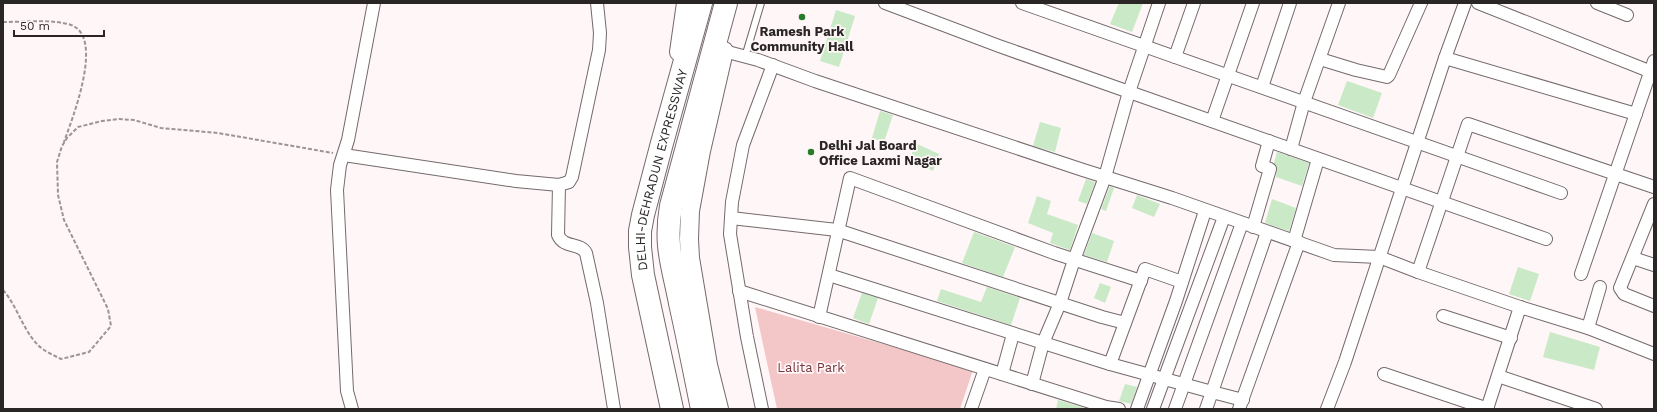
<svg xmlns="http://www.w3.org/2000/svg" width="1657" height="412" viewBox="0 0 1657 412" font-family="'Work Sans',sans-serif">
<style>
.green{fill:#f3c6c8}
.building{fill:#c9e9c7}
.lines{fill:none;stroke-linecap:round;stroke-linejoin:round}
.lane-casing{stroke:#746a6b;stroke-width:8}
.street-casing{stroke:#746a6b;stroke-width:14}
.secondary-casing{stroke:#746a6b;stroke-width:20}
.highway-casing{stroke:#746a6b;stroke-width:24}
.path{stroke:#9b9595;stroke-width:2;stroke-dasharray:4 2;stroke-linecap:butt}
.lane{stroke:#fff;stroke-width:6}
.street{stroke:#fff;stroke-width:12}
.secondary{stroke:#fff;stroke-width:18}
.highway{stroke:#fff;stroke-width:22}
.poi-dot{fill:#257c2a;stroke:#fff6f7;stroke-width:1.5}
.labels{text-anchor:middle;dominant-baseline:central;stroke-width:3.5;stroke-linejoin:round;paint-order:stroke}
.poi-label{font-size:13px;font-weight:bold;fill:#2a2626;stroke:#fff6f7}
.street-label{font-size:13px;fill:#2a2626;stroke:#fff6f7}
.park-label{font-size:13px;fill:#76383f;stroke:#fff6f7}
</style>
<rect width="100%" height="100%" fill="#fff6f7"/>
<polygon class="green" points="755,307 973,370 960,409 777,409"/>
<g class="building">
<polygon points="1119,3 1143,3 1132,32 1110,24"/>
<polygon points="836,10 855,16 839,67 820,61"/>
<polygon points="1347,81 1382,93 1373,118 1338,105"/>
<polygon points="880,111 893,115 884,142 872,138"/>
<polygon points="1040,122 1061,128 1055,152 1033,146"/>
<polygon points="915,143 939,154 933,171 910,160"/>
<polygon points="1277,152 1309,163 1302,186 1276,177 1277,168 1274,163"/>
<polygon points="1086,179 1095,182 1087,204 1078,201"/>
<polygon points="1110,186 1114,188 1106,211 1101,209"/>
<polygon points="1137,195 1160,204 1154,217 1132,208"/>
<polygon points="1037,196 1051,201 1047,214 1078,225 1070,250 1050,243 1053,233 1028,223"/>
<polygon points="1272,199 1296,208 1289,231 1265,223"/>
<polygon points="974,232 1015,247 1003,277 962,263"/>
<polygon points="1092,233 1114,241 1107,262 1084,255"/>
<polygon points="1518,267 1539,274 1530,301 1509,294"/>
<polygon points="1100,283 1111,287 1105,303 1094,298"/>
<polygon points="987,287 1020,298 1011,325 937,301 941,289 981,302"/>
<polygon points="862,293 878,298 869,324 853,318"/>
<polygon points="1550,332 1600,347 1594,370 1543,357"/>
<polygon points="1125,384 1137,387 1131,404 1119,401"/>
<polygon points="1058,400 1087,409 1056,409"/>
</g>
<g class="lines">
<g class="lane-casing">
<polyline id="lane" points="745,57 761,3"/>
</g>
<g class="street-casing">
<g id="street">
<polyline points="885,3 999,46 1546,239"/>
<polyline points="1022,3 1561,193"/>
<polyline points="1478,3 1654,73"/>
<polyline points="1597,3 1627,15"/>
<polyline points="724,51 758,60 815,81 1083,170 1172,198 1334,255 1379,257 1418,272 1520,307 1588,328 1654,354"/>
<polyline points="1175,57 1194,3"/>
<polyline points="1445,58 1636,114"/>
<polyline points="1320,59 1356,70 1387,77 1389,75 1421,3"/>
<polyline points="1262,87 1290,3"/>
<polyline points="1212,121 1253,3"/>
<polyline points="1291,149 1304,102 1339,3"/>
<polyline points="344,155 516,181 559,185 569,182 572,177 599,50 600,33 597,3"/>
<path d="M559,185L558,235C564,249 580,242 586,253L597,303L614,409"/>
<polyline points="1654,204 1620,288 1624,294 1654,306"/>
<polyline points="731,218 837,230 1102,317 1125,323"/>
<polyline points="1253,227 1270,169 1262,166 1269,141"/>
<polyline points="1294,241 1318,159"/>
<polyline points="1633,258 1654,265"/>
<polyline points="1418,272 1468,124 1654,187"/>
<polyline points="1581,274 1654,61"/>
<polyline points="829,275 1110,364 1212,392 1206,409"/>
<polyline points="739,291 1106,407 1119,409"/>
<polyline points="1443,316 1511,338"/>
<polyline points="819,317 850,178 1054,253 1141,281"/>
<polyline points="1588,328 1600,287"/>
<polyline points="1110,364 1145,269 1182,282"/>
<polyline points="1002,374 1013,334"/>
<polyline points="1384,374 1488,409"/>
<polyline points="1498,376 1596,409"/>
<polyline points="1032,384 1043,343 1060,303 1074,260 1105,177 1129,92 1159,3"/>
<polyline points="1243,400 1212,392 1267,232"/>
<polyline points="352,409 347,391 337,190 340,165 348,140 374,3"/>
<polyline points="762,409 747,337 730,234 732,202 743,145 773,65"/>
<polyline points="971,409 985,369"/>
<polyline points="1137,409 1176,301 1205,211"/>
<polyline points="1153,409 1224,217"/>
<polyline points="1175,409 1242,223"/>
<polyline points="1239,409 1299,242"/>
<polyline points="1327,409 1345,362 1445,58 1465,3"/>
<polyline points="1487,409 1520,307"/>
</g>
</g>
<g class="secondary-casing">
<g id="secondary">
<polyline points="713,47 724,51 701,151 690,211 689,239 690,258 708,365 719,409"/>
<polyline points="679,52 686,3"/>
</g>
</g>
<g class="highway-casing">
<g id="highway">
<path id="s1" d="M672,409L643,275L640,247V231L643,215L662,143L701,3"/>
<path d="M702,409C695,374 688,339 680,303C673,266 664,246 671,206L726,3"/>
</g>
</g>
<g class="path">
<path d="M3,22C22,22 54,19 71,25C105,37 72,119 64,142"/>
<path d="M3,290C19,308 24,336 44,350C49,353 55,356 61,359L89,352L111,326L108,309L64,220L58,195L57,162L62,146L67,138L78,127L102,121L119,119L134,120L161,128L218,133L333,153"/>
</g>
<use href="#lane" class="lane"/>
<use href="#street" class="street"/>
<use href="#secondary" class="secondary"/>
<use href="#highway" class="highway"/>
</g>
<g class="poi-dot">
<circle cx="802" cy="17" r="4"/>
<circle cx="811" cy="152" r="4"/>
</g>
<g class="labels">
<g class="poi-label">
<text x="802" y="31">Ramesh Park<tspan x="802" dy="15">Community Hall</tspan></text>
<text x="819" y="145" text-anchor="start">Delhi Jal Board<tspan x="819" dy="15">Office Laxmi Nagar</tspan></text>
</g>
<g class="street-label">
<text stroke="none"><textPath href="#s1" startOffset="245">DELHI-DEHRADUN EXPRESSWAY</textPath></text>
</g>
<g class="park-label">
<text x="811" y="367">Lalita Park</text>
</g>
</g>
<rect width="1657" height="412" fill="none" stroke="#2a2626" stroke-width="8"/>
<path d="M14 30v6h90v-6" fill="none" stroke="#2a2626" stroke-width="2"/>
<text x="20" y="30" font-size="12" fill="#2a2626" stroke="#fff6f7" stroke-width="3" paint-order="stroke">50 m</text>
</svg>
